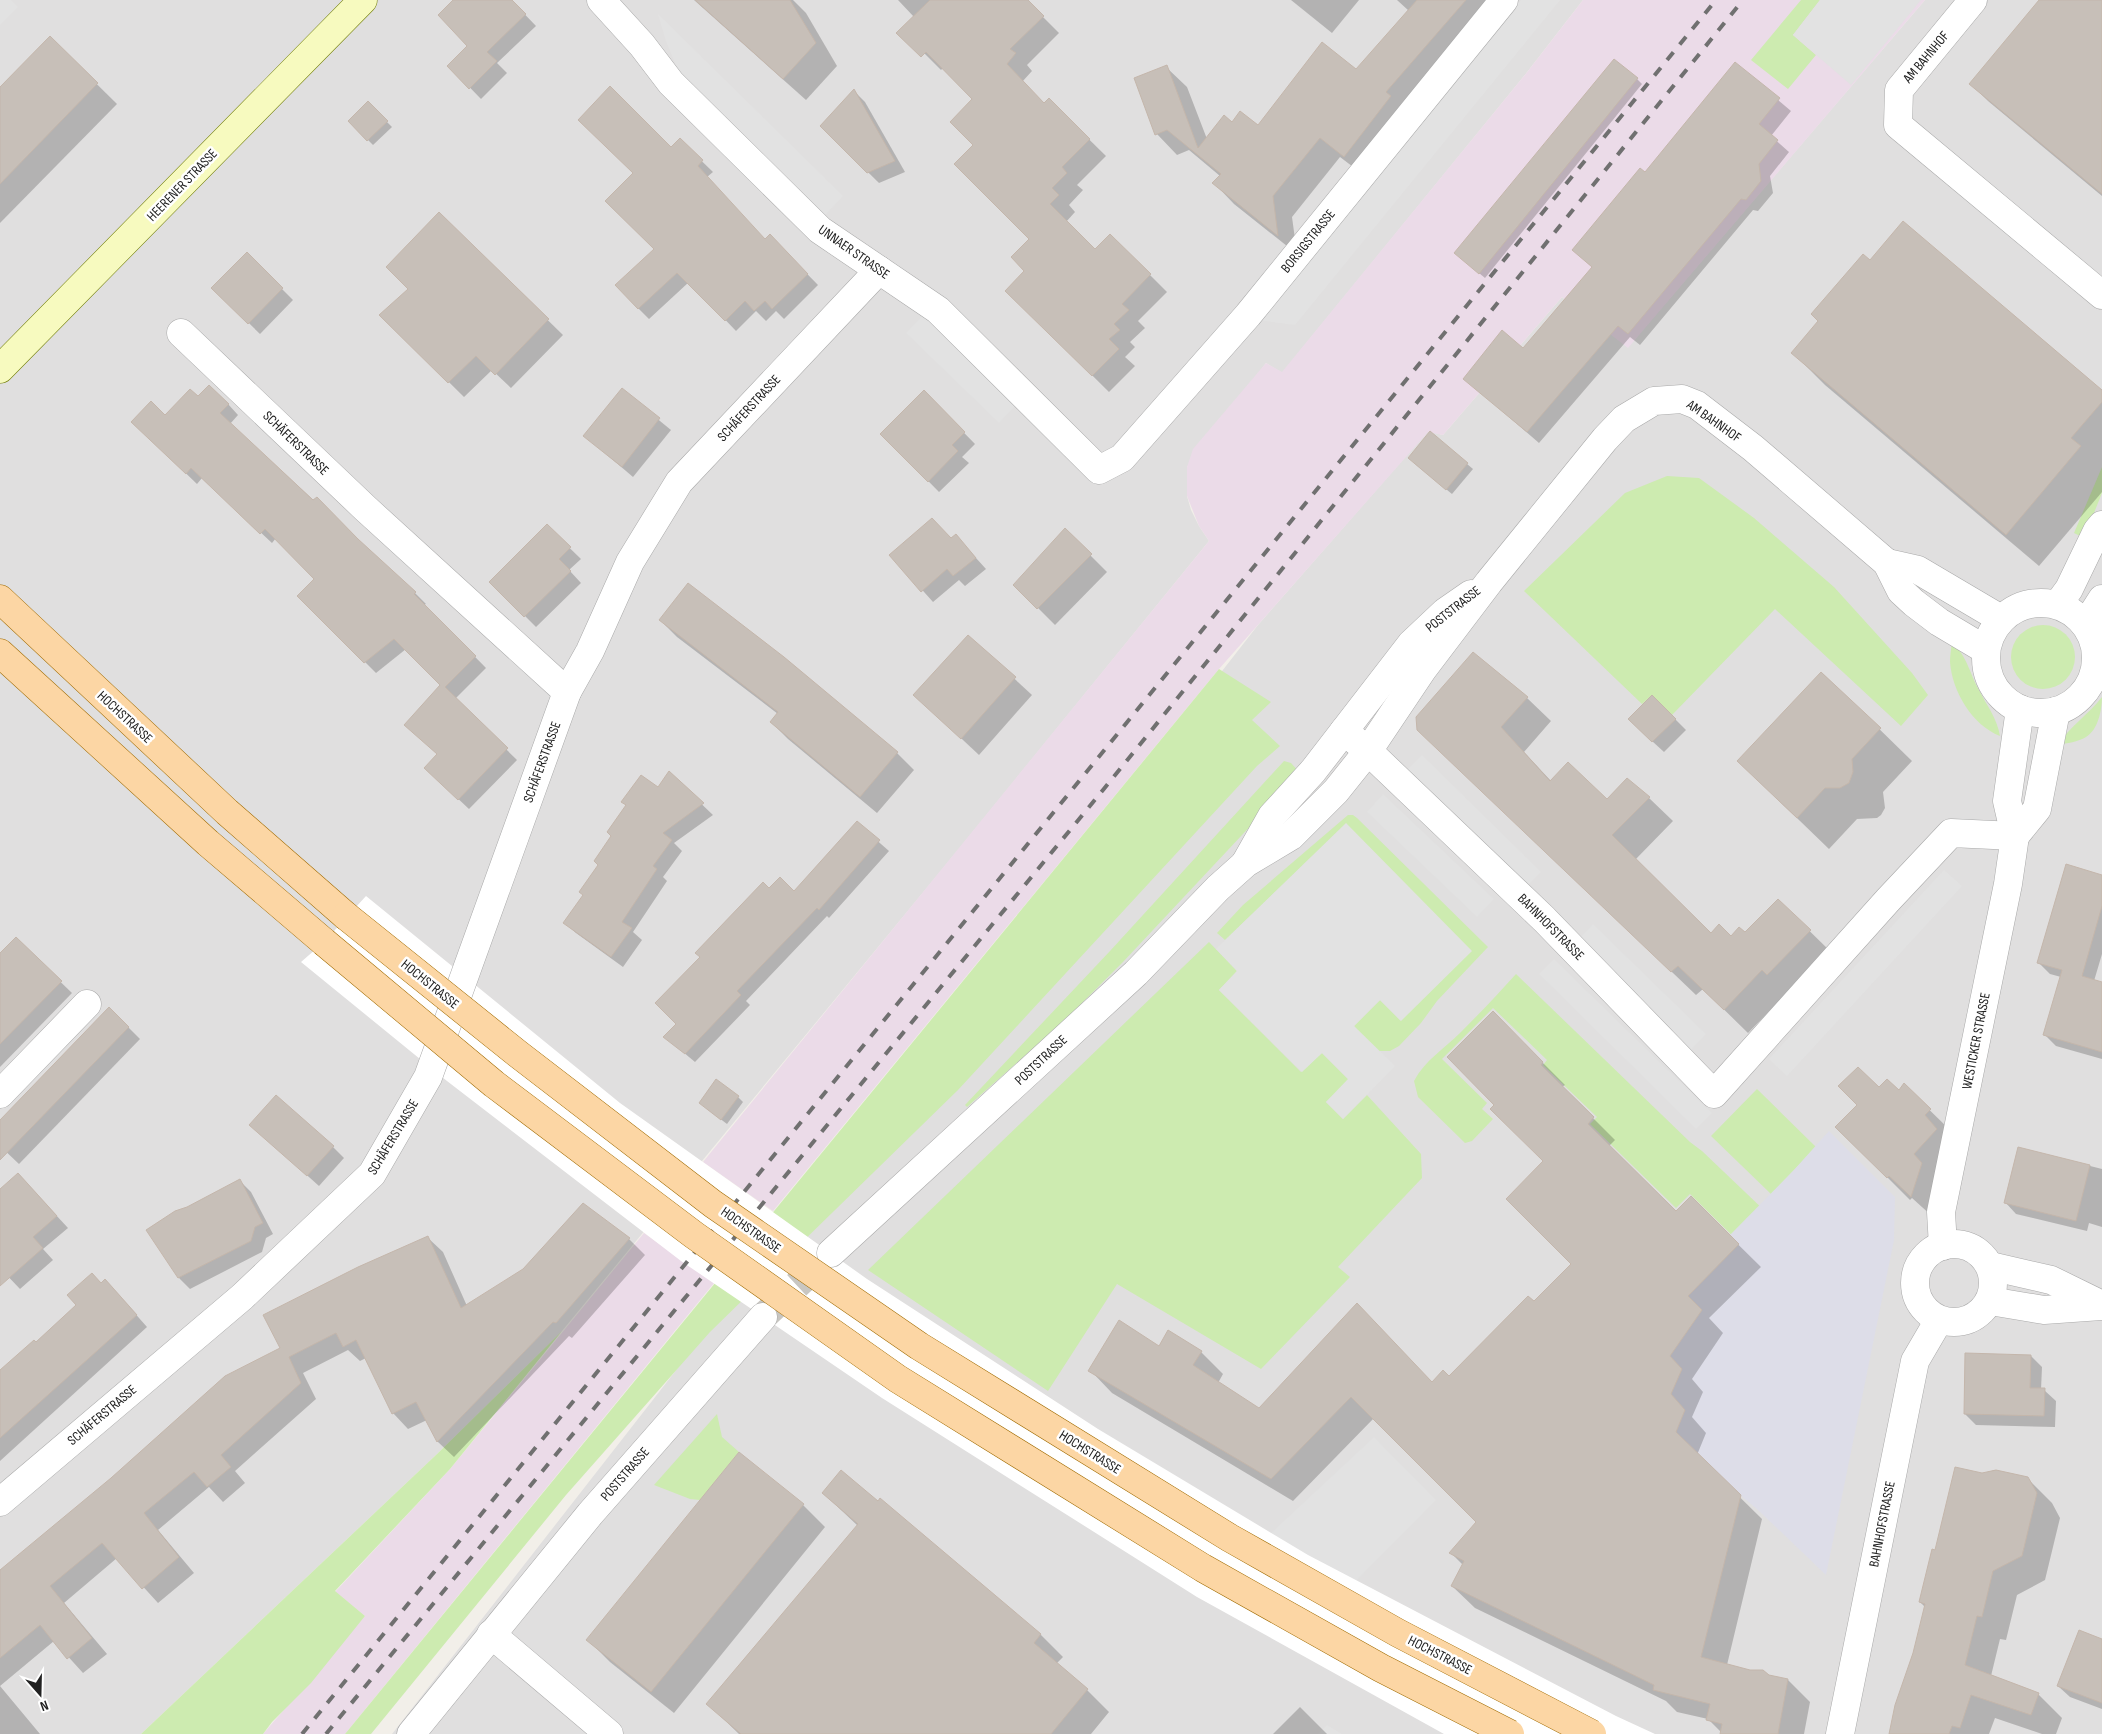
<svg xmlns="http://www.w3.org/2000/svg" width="2102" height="1734" viewBox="0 0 2102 1734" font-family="'Sofia Sans Condensed',sans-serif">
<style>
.residential{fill:#e0dfdf}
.industrial{fill:#ebdbe8}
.grass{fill:#cdebb0}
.parking{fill:#e2e2e2}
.plaza{fill:#dddde8}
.pier{fill:#fff}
.shadow{fill:#0003}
.building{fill:#c7bfb8;stroke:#c4b6ab}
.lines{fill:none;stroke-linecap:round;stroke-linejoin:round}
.tertiary-tunnel{stroke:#c8c6c1;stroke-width:28;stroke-dasharray:28 14;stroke-linecap:butt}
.minor-casing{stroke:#a9a9a9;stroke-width:29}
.tertiary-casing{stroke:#a9a9a9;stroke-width:29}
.secondary-casing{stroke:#707d05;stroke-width:29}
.primary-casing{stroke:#a06b00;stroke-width:29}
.minor{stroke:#fff;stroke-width:28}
.tertiary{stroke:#fff;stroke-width:28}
.secondary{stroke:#f7fabf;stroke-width:28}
.primary{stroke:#fcd6a4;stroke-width:28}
.rail{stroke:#707070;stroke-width:4;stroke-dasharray:10 10;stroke-linecap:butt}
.primary-bridge-casing{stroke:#a06b00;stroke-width:29;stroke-linecap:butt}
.primary-bridge{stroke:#fcd6a4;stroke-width:28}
.labels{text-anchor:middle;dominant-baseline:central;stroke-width:5;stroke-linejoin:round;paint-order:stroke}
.street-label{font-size:14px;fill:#222;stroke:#fff}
</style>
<rect width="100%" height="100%" fill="#f2efe9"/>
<g class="residential">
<polygon points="0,0 1583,0 1528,71 1282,373 1266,363 1187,467 1187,496 1191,510 1199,526 1209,541 958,850 562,1331 437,1454 141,1734 0,1734"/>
<polygon points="1925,0 2102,0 2102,1734 392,1734 1258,625 1428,431 1443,435 1562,297 1628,347"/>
</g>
<g class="industrial">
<polygon points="1583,0 1925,0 1628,348 1562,297 1443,435 1428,432 1219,669 773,1211 703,1162 1209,541 1199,526 1187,496 1187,467 1193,449 1266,363 1282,372 1528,71"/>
<polygon points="644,1233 714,1283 345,1734 263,1734 365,1616 335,1592 450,1469"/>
</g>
<g class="grass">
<polygon points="1801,0 1820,0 1793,35 1816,55 1788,89 1751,60"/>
<polygon points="2102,467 2102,493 2084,538 2074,533"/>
<polygon points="1667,476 1699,478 1754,518 1834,587 1912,673 1928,695 1901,726 1775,609 1672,715 1652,695 1642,704 1524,591 1625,493"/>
<circle cx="2043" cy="657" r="32"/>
<path d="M1952,642C1968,658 1969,672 1979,690C1987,706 1997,718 2000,736C1972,725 1952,691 1950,662C1950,656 1951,649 1952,642Z"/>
<polygon points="1219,669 1271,702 1252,720 1280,746 1257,766 958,1090 710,1332 566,1495 371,1734 345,1734"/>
<path d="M2102,697C2102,710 2098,730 2086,737C2078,742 2067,743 2058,745C2070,726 2088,715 2102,697Z"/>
<polygon points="1284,761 1291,763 1300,773 1123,962 1066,1019 967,1107 965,1105 1110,951"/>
<polygon points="1348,815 1353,815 1357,818 1488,947 1437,1001 1421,1023 1399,1046 1390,1051 1372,1051 1354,1026 1380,1000 1401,1021 1346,824 1225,940 1217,933 1243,905"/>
<polygon points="1209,942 1237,971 1219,990 1301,1072 1322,1053 1349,1080 1326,1102 1343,1119 1367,1095 1421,1154 1422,1178 1338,1267 1350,1277 1261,1369 1117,1284 1048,1391 868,1270"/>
<path d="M1516,974L1690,1142L1702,1151L1766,1212L1752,1255L1690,1194L1676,1208L1590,1124L1597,1117L1543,1065L1547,1060L1493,1008L1442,1059L1487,1103L1482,1109L1493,1119L1472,1141L1465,1143L1418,1097L1414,1081C1425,1060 1444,1049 1460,1033C1479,1014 1498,994 1516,974Z"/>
<polygon points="1757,1089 1816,1147 1771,1194 1711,1136"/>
<polygon points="562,1331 450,1469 335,1591 365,1616 311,1683 272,1722 263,1734 141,1734 437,1454"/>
<polygon points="717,1414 722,1437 739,1452 700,1500 690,1499 654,1485"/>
</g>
<g class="parking">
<polygon points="0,0 11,0 18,7 0,25"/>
<polygon points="1521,0 1560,0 1295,325 1257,320"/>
<polygon points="1820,0 1921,0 1851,85 1793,35"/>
<polygon points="658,14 843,196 825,215 678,70 666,41"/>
<polygon points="924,314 1017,404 999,423 906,333"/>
<polygon points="1422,755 1541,872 1524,889 1405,772"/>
<polygon points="1383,794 1494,899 1477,917 1367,812"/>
<polygon points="1346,823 1472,951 1401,1021 1380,1000 1354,1026 1395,1066 1343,1119 1326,1102 1348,1079 1322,1053 1302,1072 1219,990 1237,971 1216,949"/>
<polygon points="1944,870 1962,886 1787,1076 1769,1059"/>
<polygon points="1593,924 1706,1034 1691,1050 1578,940"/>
<polygon points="1554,959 1712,1113 1696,1129 1539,974"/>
<polygon points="1374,1437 1436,1500 1351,1586 1271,1533"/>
<polygon points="1327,1725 1342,1734 1318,1734"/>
</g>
<polygon class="plaza" points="1829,1131 1895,1197 1894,1240 1826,1575 1757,1509 1673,1439 1671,1394 1682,1369 1670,1356 1702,1310 1682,1289 1695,1289 1739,1245 1730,1235 1794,1170"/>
<polygon class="pier" points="366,896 620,1103 867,1279 1098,1429 1308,1555 1616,1716 1655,1734 1444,1734 1197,1597 882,1398 681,1261 447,1081 301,962 324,942"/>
<g class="shadow">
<polygon points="455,0 511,0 536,26 497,63 507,73 481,99 449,66 469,46"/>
<polygon points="694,0 793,0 806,13 837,66 806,100"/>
<polygon points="898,0 1026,0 1059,33 1027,65 1032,71 1022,82 1044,104 1049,100 1106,156 1077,185 1083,190 1069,205 1075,212 1066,222 1095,250 1110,235 1167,292 1138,321 1145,328 1130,342 1135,347 1125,357 1135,366 1109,392 1007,291 1026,271 1031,239 975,145 974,99 943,68 941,70 901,30 914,17"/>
<polygon points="1291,0 1359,0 1332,33"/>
<polygon points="1397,0 1504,0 1365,176 1340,157 1292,217 1297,254 1234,204 1214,183 1220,176 1189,150 1177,155 1157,134 1166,67 1187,87 1207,139 1232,124 1258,127 1356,70 1409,11"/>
<polygon points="2040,0 2102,0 2102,196 1988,101 1971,84"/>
<polygon points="50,38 117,104 0,223 0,89"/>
<polygon points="1736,64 1791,111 1771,136 1789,152 1770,176 1773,193 1758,211 1753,210 1640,345 1630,337 1539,443 1464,378 1523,350 1593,268 1574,250 1645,174"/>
<polygon points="1637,79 1642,84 1485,278 1461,258"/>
<polygon points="854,91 865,102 905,172 879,183 821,126"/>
<polygon points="368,103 392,127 373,145 349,121"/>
<polygon points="680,140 713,172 707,177 765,240 770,236 818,285 784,319 776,311 766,321 756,311 736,331 689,282 649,319 638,308 656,249 671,148"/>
<polygon points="439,214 563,335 511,388 492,370 464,397 381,315 410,289"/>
<polygon points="247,254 293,300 260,334 213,288"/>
<polygon points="1871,262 2102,391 2102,492 2039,566 1825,385 1793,353"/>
<polygon points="622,390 671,430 633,477 585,436"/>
<polygon points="924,392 975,444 962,457 969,463 939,492 882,434"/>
<polygon points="198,398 228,404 238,415 230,424 415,593 426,604 424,605 486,668 455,699 517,760 469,809 436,778 441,685 406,649 376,673 299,596 316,579 276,538 272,543 202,478 197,484 144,433 165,417"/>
<polygon points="1430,433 1473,469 1452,494 1414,463"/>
<polygon points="547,526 581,559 569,570 581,583 536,627 491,582"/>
<polygon points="1065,530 1107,572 1055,625 1015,585"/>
<polygon points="956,536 986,569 965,586 959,580 933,602 891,555 951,539"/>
<polygon points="660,620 897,753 914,770 877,813 788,739 771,722 778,714 677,637"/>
<polygon points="968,636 1032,695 979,755 915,695"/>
<polygon points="1822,673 1912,761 1883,792 1885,808 1881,815 1877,818 1857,819 1829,849 1738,761"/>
<polygon points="1652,696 1686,730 1664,752 1640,730"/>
<polygon points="1527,698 1551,721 1524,752 1551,781 1607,801 1649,798 1673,821 1635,860 1711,934 1731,937 1745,934 1778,900 1834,955 1787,993 1748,1033 1703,989 1696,995 1443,753"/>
<polygon points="669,773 713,815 674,843 682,851 663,877 667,881 633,932 642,940 623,967 576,933 565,923 584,896 599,865 627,806 623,802 658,789"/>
<polygon points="857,823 889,851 829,918 827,916 746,1001 750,1005 695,1062 665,1037 678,1024 769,889 794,893"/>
<polygon points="2102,876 2102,954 2094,981 2102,983 2102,1059 2056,1046 2044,1034 2061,977 2050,974 2039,963"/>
<polygon points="16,939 72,993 0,1067 0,955"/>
<polygon points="110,1009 140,1039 19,1164 0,1146 0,1122"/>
<polygon points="1493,1013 1565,1085 1562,1087 1615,1140 1609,1146 1676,1213 1691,1198 1761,1267 1709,1318 1723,1333 1692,1379 1703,1392 1692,1417 1706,1433 1697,1455 1762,1519 1727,1665 1788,1680 1810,1702 1804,1734 1723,1734 1708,1719 1677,1712 1666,1701 1475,1608 1452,1586 1463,1565 1451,1553 1478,1522 1374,1418 1293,1501 1112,1393 1090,1370 1160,1347 1169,1332 1201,1352 1223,1374 1218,1383 1259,1410 1433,1383 1449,1377 1534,1303 1573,1264 1545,1162 1496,1105"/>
<polygon points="1904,1085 1952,1132 1933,1217 1912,1198 1910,1200 1837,1127 1879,1089 1899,1092"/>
<polygon points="738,1097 743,1102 727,1124 706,1108"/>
<polygon points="251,1125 333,1147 344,1158 319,1186"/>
<polygon points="2019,1148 2102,1169 2102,1227 2089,1223 2087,1231 2016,1214 2005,1202"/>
<polygon points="18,1174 68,1228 43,1249 53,1260 20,1289 0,1268 0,1191"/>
<polygon points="240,1181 251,1192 273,1234 266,1238 262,1252 190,1289 179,1278 148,1230"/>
<polygon points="583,1204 629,1239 645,1255 572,1338 569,1336 454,1457 438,1442 427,1420 408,1429 393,1413 366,1358 360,1361 348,1350 303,1373 316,1399 235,1471 245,1483 223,1502 209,1487 158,1530 194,1573 158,1603 117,1558 64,1603 107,1654 83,1673 54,1641 0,1686 40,1734 0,1734 0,1572 282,1349 427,1237 443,1252 467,1306 524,1270"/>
<polygon points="102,1284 116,1292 147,1327 0,1461 0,1372 36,1344"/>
<polygon points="2031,1356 2042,1367 2041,1390 2044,1390 2056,1401 2055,1427 1976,1425 1965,1414"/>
<polygon points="1994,1470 2027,1478 2052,1503 2060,1518 2045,1580 2017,1595 2006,1640 2000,1639 1991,1676 2038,1694 2062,1718 2056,1734 2042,1734 1995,1718 1989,1734 1890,1734 1914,1653 1925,1607 1920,1602 1936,1552 1982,1475"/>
<polygon points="823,1493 878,1503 880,1500 1041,1635 1063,1657 1056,1664 1087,1690 1109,1712 1091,1734 739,1734 708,1704 858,1526"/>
<polygon points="803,1505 825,1527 674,1713 610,1662 588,1640"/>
<polygon points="2102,1640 2102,1709 2070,1697 2058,1686"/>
<polygon points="1300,1707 1327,1734 1273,1734"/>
</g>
<g class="building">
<polygon points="453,0 512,0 526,14 487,52 497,61 469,89 447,66 467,46 438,15"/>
<polygon points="695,0 790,0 816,43 783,79"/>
<polygon points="930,0 1028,0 1044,16 1010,49 1016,53 1007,64 1044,103 1049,98 1090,139 1062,167 1067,173 1052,188 1059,195 1050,204 1095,249 1110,234 1151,274 1122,304 1129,310 1114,324 1120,330 1109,339 1119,349 1092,376 1005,291 1024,271 1011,257 1029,239 954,164 973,145 950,122 972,99 926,52 921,57 896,33"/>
<polygon points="1417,0 1466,0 1386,92 1391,96 1344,157 1320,138 1273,196 1278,236 1212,183 1221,174 1167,130 1155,135 1134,78 1167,65 1198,148 1224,115 1232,122 1240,111 1258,125 1322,42 1356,69"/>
<polygon points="2039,0 2102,0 2102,194 1969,84"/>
<polygon points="50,36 98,83 0,184 0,87"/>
<polygon points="1614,59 1638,78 1479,274 1454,253"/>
<polygon points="1735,62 1780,98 1759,124 1778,140 1759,164 1761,181 1746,200 1741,199 1628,334 1618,326 1527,432 1463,379 1502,330 1523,348 1592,267 1572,250 1640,168 1645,172"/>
<polygon points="610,86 671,147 680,138 703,160 698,166 765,239 770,234 808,274 772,309 765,301 754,311 745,301 725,321 677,273 638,309 615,285 654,249 605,201 633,173 578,120"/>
<polygon points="854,89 895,161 867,173 820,126"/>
<polygon points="368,101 388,121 367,141 348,121"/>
<polygon points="439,212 549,319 495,375 476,356 448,383 379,315 408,289 386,267"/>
<polygon points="1903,221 2102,390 2102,402 2071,438 2081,446 2006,535 1791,353 1818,321 1811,314 1863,254 1870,260"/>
<polygon points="247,252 283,288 248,324 211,288"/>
<polygon points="209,385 229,404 220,413 313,500 317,497 358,539 416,592 414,594 476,656 445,687 508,748 458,800 424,768 437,754 404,725 440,685 394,639 364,663 297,596 314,579 265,529 260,534 191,468 186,474 131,422 151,401 165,415 190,389 198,396"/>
<polygon points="622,388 660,418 622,467 583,436"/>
<polygon points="924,390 965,432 952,445 958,451 928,482 880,434"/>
<polygon points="1430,431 1468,463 1446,490 1408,458"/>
<polygon points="932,518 951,538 956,534 976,558 953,576 947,569 921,592 889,555"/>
<polygon points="547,524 571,547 559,559 571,571 524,617 489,582"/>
<polygon points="1065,528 1092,554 1037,609 1013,585"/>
<polygon points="688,583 784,657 898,752 860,797 770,722 778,712 659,620"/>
<polygon points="968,635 1016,677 961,739 913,695"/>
<polygon points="1473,652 1528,697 1501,727 1550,781 1568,762 1607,799 1627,778 1650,797 1612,835 1711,933 1719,924 1731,936 1739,927 1745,932 1778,899 1811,930 1767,975 1762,970 1724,1010 1678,966 1671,972 1417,730 1416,717"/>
<polygon points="1821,672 1881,728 1852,759 1853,772 1849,783 1840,788 1825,788 1797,818 1737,761"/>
<polygon points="1652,695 1676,719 1652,742 1628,719"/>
<polygon points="669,771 704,803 663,833 672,840 653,866 657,869 622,922 632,928 611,957 563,923 583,895 579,892 598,865 594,861 611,836 607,832 626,805 621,802 641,775 658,787"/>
<polygon points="857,821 880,840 819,910 817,908 737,991 741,995 685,1054 663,1037 676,1024 655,1003 700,957 695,953 763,882 769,888 780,877 794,891"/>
<polygon points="2066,864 2102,875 2102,906 2082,976 2102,982 2102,1052 2043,1035 2062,970 2037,963"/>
<polygon points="16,937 62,981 0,1044 0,953"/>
<polygon points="109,1007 129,1027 0,1160 0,1120"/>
<polygon points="1493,1011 1543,1062 1541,1065 1594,1117 1588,1124 1676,1211 1691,1196 1739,1244 1688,1296 1702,1310 1670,1356 1682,1369 1671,1394 1685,1410 1676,1432 1741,1495 1701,1657 1750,1670 1763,1670 1769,1675 1788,1679 1778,1734 1720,1734 1722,1724 1706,1720 1710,1704 1653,1690 1654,1685 1451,1586 1464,1561 1449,1553 1476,1522 1351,1397 1271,1479 1088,1371 1119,1320 1159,1346 1168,1330 1202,1351 1193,1365 1259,1408 1357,1303 1432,1382 1443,1370 1449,1376 1528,1296 1534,1301 1571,1264 1506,1199 1543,1161 1490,1109 1494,1105 1447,1057"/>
<polygon points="1858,1067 1879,1087 1887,1079 1899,1090 1904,1083 1931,1109 1925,1115 1937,1129 1914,1154 1922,1163 1911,1197 1889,1176 1887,1178 1835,1127 1857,1105 1838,1086"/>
<polygon points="716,1079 739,1096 721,1120 699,1103"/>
<polygon points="276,1095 334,1146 307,1176 249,1125"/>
<polygon points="2018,1147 2090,1165 2076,1221 2004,1203"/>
<polygon points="18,1173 57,1216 33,1237 43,1248 0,1286 0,1189"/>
<polygon points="240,1179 263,1223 255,1227 251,1241 178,1278 146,1230 175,1211 187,1207"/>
<polygon points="583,1203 630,1238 556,1323 553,1322 437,1442 416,1402 392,1414 356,1340 343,1347 336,1333 289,1357 301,1383 221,1455 231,1467 207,1487 194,1472 144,1513 179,1557 142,1589 102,1543 50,1586 92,1638 67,1659 40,1625 0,1658 0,1570 111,1478 225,1376 280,1348 263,1315 358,1267 428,1236 461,1308 523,1269"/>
<polygon points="92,1273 101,1283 105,1279 137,1315 0,1438 0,1370 34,1340 36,1342 76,1305 67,1295"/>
<polygon points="1965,1353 2031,1355 2030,1388 2045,1388 2044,1416 1964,1414"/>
<polygon points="739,1452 804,1504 651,1692 586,1640"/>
<polygon points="1955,1467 1982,1473 1996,1470 2028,1477 2037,1493 2022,1556 1993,1571 1982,1617 1977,1616 1965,1665 2039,1693 2031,1715 1971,1695 1960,1728 1952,1726 1949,1734 1889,1734 1895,1705 1913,1653 1925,1604 1919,1602 1932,1549 1935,1550"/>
<polygon points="841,1470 878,1501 880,1498 1041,1634 1034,1643 1088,1689 1051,1734 741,1734 706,1704 858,1524 822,1493"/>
<polygon points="2079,1630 2102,1639 2102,1703 2057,1686"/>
</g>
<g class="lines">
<polyline class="tertiary-tunnel" points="766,1314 828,1256"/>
<g class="minor-casing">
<g id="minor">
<polyline points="601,0 642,45 671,83 820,230 938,310 1099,470 1122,458 1248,315 1504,0"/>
<polyline points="1973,0 1899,90 1898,125 2102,295"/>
<polyline points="181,333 365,508 567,692"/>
<polyline points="1344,731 1368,751 1544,919 1714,1094 1888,900 1951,833 2015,836"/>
<polyline points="0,1094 87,1004"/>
<polyline points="0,1502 242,1297 372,1174 428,1077 567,692 590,651 630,562 679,482 879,270"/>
<polyline points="491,1634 609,1734"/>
<polyline points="1840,1734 1915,1361 1939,1320"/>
</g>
</g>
<g class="tertiary-casing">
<g id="tertiary">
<polyline points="1887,563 1918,570 2001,619"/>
<circle cx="2041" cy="658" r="55"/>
<polyline points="2058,604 2069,589 2097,531 2102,525"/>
<polyline points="2086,624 2102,599"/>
<polyline points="2015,836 2037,809 2056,711"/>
<polyline points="1246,862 1272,816 1313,771 1411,644 1445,612 1471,594"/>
<circle cx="1954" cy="1283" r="39"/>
<polyline points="1943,1246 1941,1212 2008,884 2015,836 2007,801 2020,709"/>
<polyline points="831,1253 1136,973 1218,888 1246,863 1291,836 1336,791 1368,751 1423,669 1489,582 1605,439 1624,419 1654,401 1682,399 1697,405 1753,448 1887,563 1901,591 1914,603 1939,622 1986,650"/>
<polyline points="1990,1266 2051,1280 2102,1305"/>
<polyline points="1990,1301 2044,1310 2102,1306"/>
<polyline points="411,1734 590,1514 763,1317"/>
</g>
</g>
<g class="secondary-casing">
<polyline id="secondary" points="0,369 363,0"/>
</g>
<g class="primary-casing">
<g id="primary">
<polyline points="0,599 227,812 346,916"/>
<polyline points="0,653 208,843 324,942"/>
</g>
</g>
<use href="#minor" class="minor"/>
<use href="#tertiary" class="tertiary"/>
<use href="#secondary" class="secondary"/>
<use href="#primary" class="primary"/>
<g class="rail">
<polyline points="302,1734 1716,0"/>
<polyline points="326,1734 1103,790 1743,0"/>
</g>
<g class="primary-bridge-casing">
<g id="primary-bridge">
<polyline points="346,916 518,1054 713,1204 919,1346 1230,1538 1398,1633 1592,1734"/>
<polyline points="324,942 494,1084 694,1235 898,1379 1203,1568 1381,1668 1510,1734"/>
</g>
</g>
<use href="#primary-bridge" class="primary-bridge"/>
</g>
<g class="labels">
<g class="street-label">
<text transform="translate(1926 57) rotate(-50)">AM BAHNHOF</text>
<text transform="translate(182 185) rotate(-46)">HEERENER STRASSE</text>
<text transform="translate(1308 241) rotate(-51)">BORSIGSTRASSE</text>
<text transform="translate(854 252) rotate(35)">UNNAER STRASSE</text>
<text transform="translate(749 408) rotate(-47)">SCHÄFERSTRASSE</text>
<text transform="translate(1714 421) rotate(35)">AM BAHNHOF</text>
<text transform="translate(296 443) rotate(44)">SCHÄFERSTRASSE</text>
<text transform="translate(1453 609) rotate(-38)">POSTSTRASSE</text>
<text transform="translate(125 717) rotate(43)">HOCHSTRASSE</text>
<text transform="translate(542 762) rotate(-70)">SCHÄFERSTRASSE</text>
<text transform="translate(1551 927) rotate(45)">BAHNHOFSTRASSE</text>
<text transform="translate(430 984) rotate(39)">HOCHSTRASSE</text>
<text transform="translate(1976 1041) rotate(-79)">WESTICKER STRASSE</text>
<text transform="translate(1041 1060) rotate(-43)">POSTSTRASSE</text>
<text transform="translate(393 1137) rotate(-59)">SCHÄFERSTRASSE</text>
<text transform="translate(751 1230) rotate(35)">HOCHSTRASSE</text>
<text transform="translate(102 1415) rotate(-40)">SCHÄFERSTRASSE</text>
<text transform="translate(1090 1452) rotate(32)">HOCHSTRASSE</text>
<text transform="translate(625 1474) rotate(-49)">POSTSTRASSE</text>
<text transform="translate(1882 1524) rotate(-79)">BAHNHOFSTRASSE</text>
<text transform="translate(1440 1655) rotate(27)">HOCHSTRASSE</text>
</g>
</g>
<g transform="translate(40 1694) rotate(160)" stroke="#ffffff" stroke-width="4" paint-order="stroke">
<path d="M0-4L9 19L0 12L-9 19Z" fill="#222222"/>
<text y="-8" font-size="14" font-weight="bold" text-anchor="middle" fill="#222222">N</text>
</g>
</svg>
